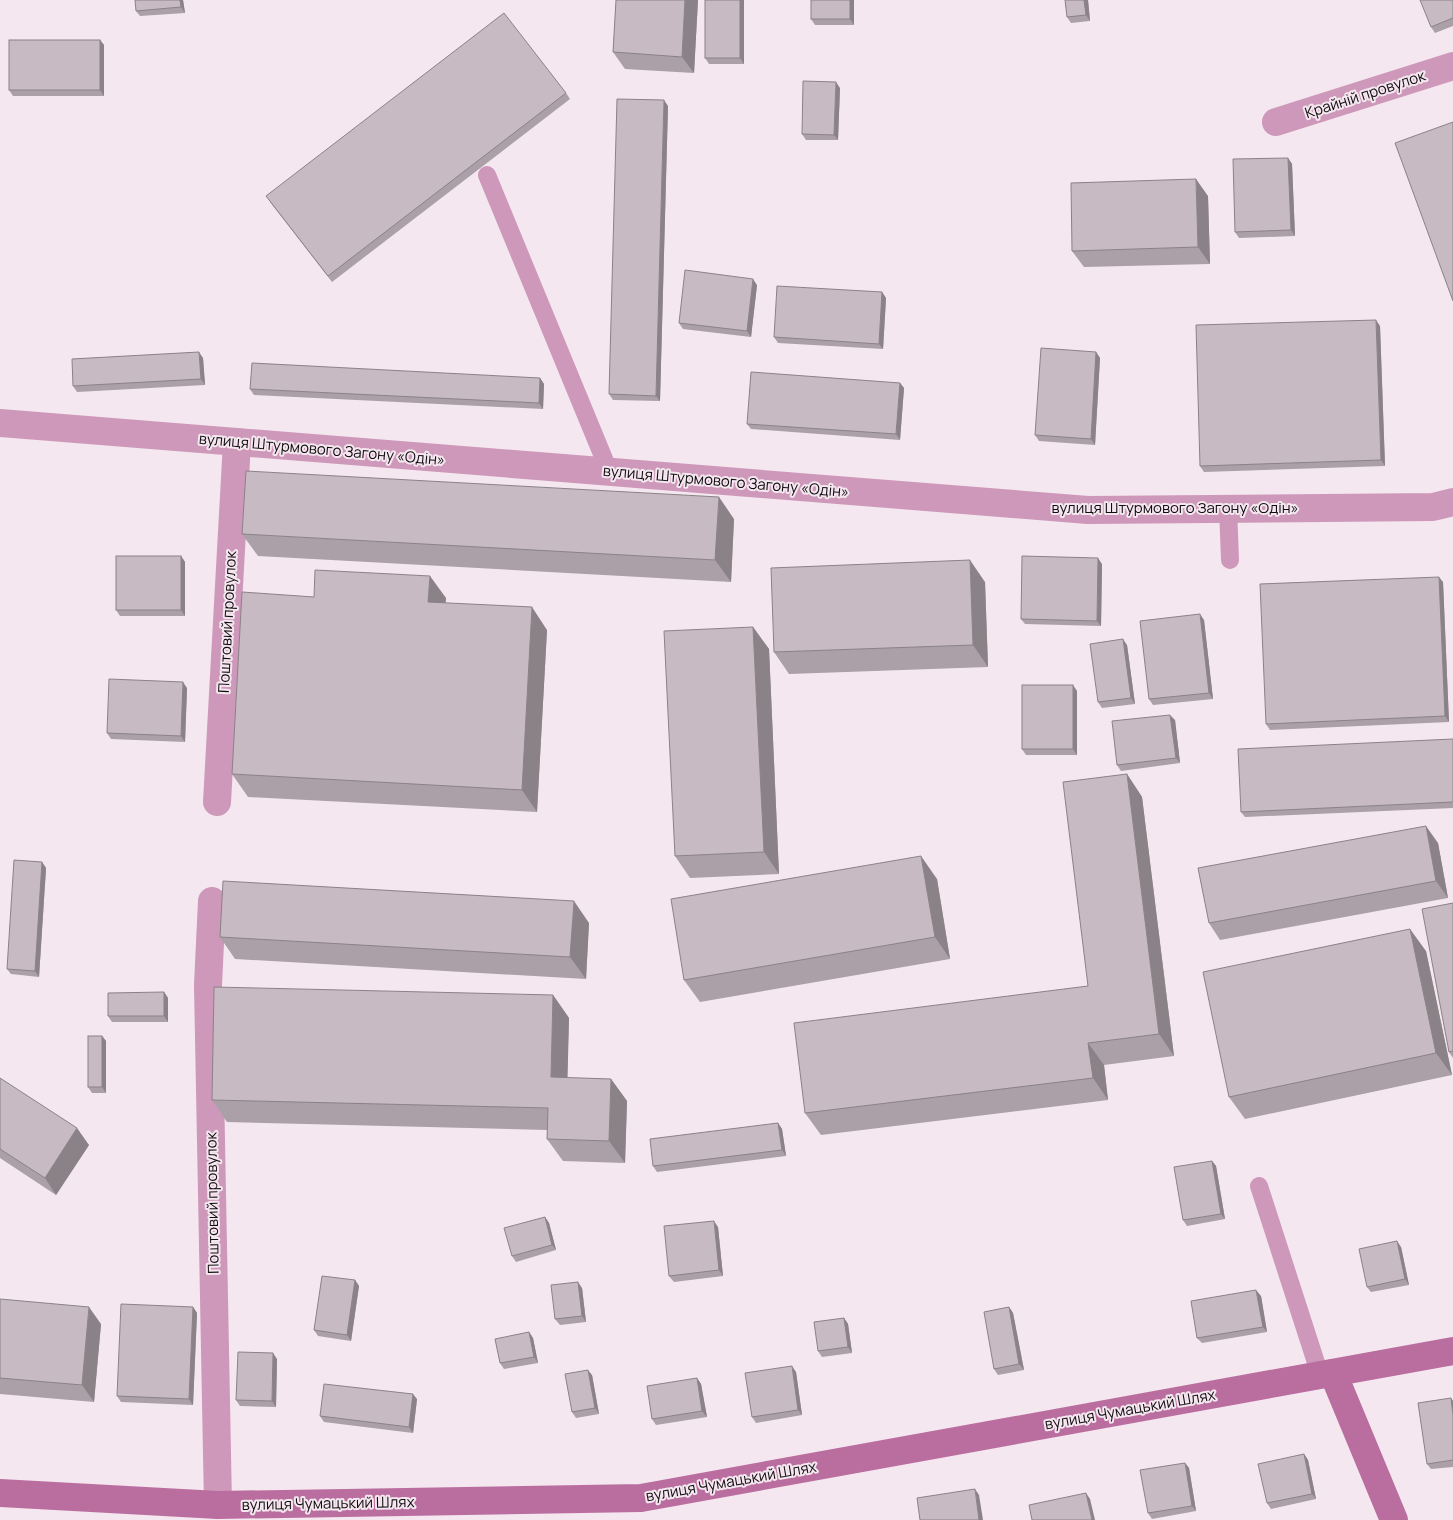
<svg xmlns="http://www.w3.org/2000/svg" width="1453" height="1520" viewBox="0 0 1453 1520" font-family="Manrope,sans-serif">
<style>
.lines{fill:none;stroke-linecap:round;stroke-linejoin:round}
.service{stroke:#cd98b9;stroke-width:18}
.minor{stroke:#cd98b9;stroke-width:28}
.secondary{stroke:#ba6ea0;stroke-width:28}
.wall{fill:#aba0a7}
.shaded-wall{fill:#8b8288}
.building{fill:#c7bac2;stroke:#8b8288}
.labels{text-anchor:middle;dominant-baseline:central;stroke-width:4;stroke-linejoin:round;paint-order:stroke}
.street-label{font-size:15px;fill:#110c0f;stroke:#f5e7ef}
</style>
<rect width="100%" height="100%" fill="#f5e7ef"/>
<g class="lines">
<g class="service">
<polyline points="487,175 609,471"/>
<polyline points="1228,508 1230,560"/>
<polyline points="1259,1186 1320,1375"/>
</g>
<g class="minor">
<polyline points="1276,122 1453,66"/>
<polyline points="0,423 1088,510 1433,507 1453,502"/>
<polyline points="217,802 237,442"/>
<polyline points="212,901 208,985 218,1505"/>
</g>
<g class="secondary">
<polyline points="1333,1373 1394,1520"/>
<polyline points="0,1493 218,1505 641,1498 1453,1351"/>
</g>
</g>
<g class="wall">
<polygon points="183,0 185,13 140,16 136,11"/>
<polygon points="616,0 698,0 694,73 625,69 613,52"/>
<polygon points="744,0 744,64 709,64 705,58"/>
<polygon points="854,0 854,25 815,25 811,19"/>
<polygon points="1065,0 1088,0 1090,21 1071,23 1067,17"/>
<polygon points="1453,0 1453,26 1435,33 1431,27"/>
<polygon points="100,40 104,45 104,96 13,96 9,90"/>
<polygon points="840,88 838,140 806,140 802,134"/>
<polygon points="566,93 570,99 332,282 270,202"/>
<polygon points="668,106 660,401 613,400 609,394"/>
<polygon points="1288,158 1292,164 1295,236 1239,238 1235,232"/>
<polygon points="1208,196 1210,264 1084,267 1072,251"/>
<polygon points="757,285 751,337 683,329 679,323"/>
<polygon points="882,292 886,298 883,349 778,343 774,337"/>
<polygon points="1380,326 1385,466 1204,472 1200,466"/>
<polygon points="1096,352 1100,358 1095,445 1039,441 1035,435"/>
<polygon points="203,358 205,385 77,392 73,386"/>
<polygon points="540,378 544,384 543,409 254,395 250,389"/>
<polygon points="900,383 904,388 900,440 751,429 747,424"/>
<polygon points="734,519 731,582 258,556 242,534"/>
<polygon points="181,556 185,562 185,616 120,616 116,610"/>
<polygon points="1102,564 1101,626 1025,624 1021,619"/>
<polygon points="985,582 988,667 789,674 774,652"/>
<polygon points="1443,582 1449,722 1270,730 1266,724"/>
<polygon points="314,597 446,598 445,603 547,630 537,812 248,797 232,774"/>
<polygon points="1204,620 1213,699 1153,705 1149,699"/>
<polygon points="753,627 769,649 779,874 690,878 675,856"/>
<polygon points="1127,645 1135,704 1102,708 1098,702"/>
<polygon points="187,688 185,742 111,739 107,733"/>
<polygon points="1077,691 1077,755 1026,755 1022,749"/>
<polygon points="1175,720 1180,763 1121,771 1117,765"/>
<polygon points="1453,739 1453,808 1245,817 1241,812"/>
<polygon points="1127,774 1142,797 1174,1056 1104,1065 1108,1100 821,1135 805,1113 1088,986"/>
<polygon points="1438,843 1448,898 1220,940 1209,923"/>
<polygon points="42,862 46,868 39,977 11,974 7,969"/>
<polygon points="937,879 950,959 700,1002 684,980"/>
<polygon points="1453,903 1453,1058 1449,1052"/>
<polygon points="589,923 586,979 235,959 220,937"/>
<polygon points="1426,951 1452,1075 1245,1119 1229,1097"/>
<polygon points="164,992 168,998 168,1022 112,1022 108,1016"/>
<polygon points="553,995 569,1018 567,1078 611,1079 627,1101 625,1163 563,1161 547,1139 547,1130 227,1122 212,1100"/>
<polygon points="102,1036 106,1041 106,1093 92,1093 88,1087"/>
<polygon points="0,1078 89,1145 56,1195 0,1158"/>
<polygon points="778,1123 782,1129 786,1156 657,1172 653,1166"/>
<polygon points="1212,1161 1216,1166 1225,1219 1187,1226 1183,1220"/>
<polygon points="545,1217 549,1223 556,1250 516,1262 512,1256"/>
<polygon points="718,1227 723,1276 674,1282 669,1276"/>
<polygon points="1401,1247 1409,1285 1371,1292 1367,1287"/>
<polygon points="355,1280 359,1286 351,1341 318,1336 314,1330"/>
<polygon points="582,1288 586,1322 560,1325 555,1319"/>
<polygon points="1261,1296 1267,1332 1202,1343 1197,1338"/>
<polygon points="0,1299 101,1324 94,1402 0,1394"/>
<polygon points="193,1307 197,1313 193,1405 121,1402 117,1396"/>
<polygon points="1009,1307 1013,1313 1024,1370 998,1375 994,1369"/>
<polygon points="844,1318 848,1324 852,1353 822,1357 818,1351"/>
<polygon points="529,1332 533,1338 538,1363 504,1369 500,1363"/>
<polygon points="277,1359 276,1407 240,1406 236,1400"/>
<polygon points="796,1372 802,1415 756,1423 752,1417"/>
<polygon points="592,1375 599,1414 576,1418 572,1412"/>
<polygon points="697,1378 701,1384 707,1417 656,1425 652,1419"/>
<polygon points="1451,1398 1453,1401 1453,1467 1431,1469 1427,1464"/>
<polygon points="417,1399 413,1433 324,1422 320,1416"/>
<polygon points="1304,1454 1308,1460 1316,1499 1271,1509 1267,1503"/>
<polygon points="1185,1463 1189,1468 1196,1511 1152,1519 1148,1513"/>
</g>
<g class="shaded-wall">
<polygon points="180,0 183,0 185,13 181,7"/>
<polygon points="685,0 698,0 694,73 682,57"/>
<polygon points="740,0 744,0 744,64 740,58"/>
<polygon points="850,0 854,0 854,25 850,19"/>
<polygon points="1084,0 1088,0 1090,21 1086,15"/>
<polygon points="100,40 104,45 104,96 100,90"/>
<polygon points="836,82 840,88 838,140 834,135"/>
<polygon points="664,100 668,106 660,401 656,396"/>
<polygon points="1288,158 1292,164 1295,236 1291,230"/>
<polygon points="1196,179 1208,196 1210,264 1198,247"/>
<polygon points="753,279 757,285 751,337 747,331"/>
<polygon points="882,292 886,298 883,349 879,344"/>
<polygon points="1376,320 1380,326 1385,466 1381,460"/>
<polygon points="199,352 203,358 205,385 201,379"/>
<polygon points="1096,352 1100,358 1095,445 1091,439"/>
<polygon points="540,378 544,384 543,409 539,403"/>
<polygon points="900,383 904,388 900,440 896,434"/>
<polygon points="719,497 734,519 731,582 715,560"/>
<polygon points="181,556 185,562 185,616 181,610"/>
<polygon points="1098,558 1102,564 1101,626 1097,621"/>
<polygon points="970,560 985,582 988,667 973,645"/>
<polygon points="430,576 446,598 444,624 428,602"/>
<polygon points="1439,577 1443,582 1449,722 1445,716"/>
<polygon points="532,607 547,630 537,812 522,790"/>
<polygon points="1200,614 1204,620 1213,699 1209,693"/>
<polygon points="753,627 769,649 779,874 764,852"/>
<polygon points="1123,639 1127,645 1135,704 1131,698"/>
<polygon points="183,682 187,688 185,742 181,736"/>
<polygon points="1073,685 1077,691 1077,755 1073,749"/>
<polygon points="1170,715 1175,720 1180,763 1176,758"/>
<polygon points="1127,774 1142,797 1174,1056 1159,1034"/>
<polygon points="1426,826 1438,843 1448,898 1436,881"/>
<polygon points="921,856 937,879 950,959 935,937"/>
<polygon points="42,862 46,868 39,977 35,971"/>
<polygon points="574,901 589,923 586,979 570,957"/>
<polygon points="1410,929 1426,951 1452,1075 1436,1053"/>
<polygon points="164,992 168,998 168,1022 164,1016"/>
<polygon points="553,995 569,1018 567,1100 551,1077"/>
<polygon points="102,1036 106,1041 106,1093 102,1087"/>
<polygon points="1088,1043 1104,1065 1108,1100 1093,1078"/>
<polygon points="611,1079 627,1101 625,1163 609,1141"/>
<polygon points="778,1123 782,1129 786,1156 782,1150"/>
<polygon points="77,1128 89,1145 56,1195 45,1178"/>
<polygon points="1212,1161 1216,1166 1225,1219 1221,1214"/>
<polygon points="545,1217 549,1223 556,1250 552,1245"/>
<polygon points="714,1221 718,1227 723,1276 719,1270"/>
<polygon points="1397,1241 1401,1247 1409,1285 1405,1279"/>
<polygon points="355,1280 359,1286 351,1341 347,1335"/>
<polygon points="578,1282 582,1288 586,1322 582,1316"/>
<polygon points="1256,1290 1261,1296 1267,1332 1263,1327"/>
<polygon points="89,1307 101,1324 94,1402 82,1385"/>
<polygon points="193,1307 197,1313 193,1405 189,1399"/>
<polygon points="1009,1307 1013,1313 1024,1370 1019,1364"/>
<polygon points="844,1318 848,1324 852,1353 848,1347"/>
<polygon points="529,1332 533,1338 538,1363 534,1357"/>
<polygon points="273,1353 277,1359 276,1407 272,1401"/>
<polygon points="792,1366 796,1372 802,1415 798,1410"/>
<polygon points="588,1370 592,1375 599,1414 595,1408"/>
<polygon points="697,1378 701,1384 707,1417 702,1411"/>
<polygon points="413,1394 417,1399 413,1433 409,1427"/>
<polygon points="1451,1398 1453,1401 1453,1415"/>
<polygon points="1304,1454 1308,1460 1316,1499 1312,1494"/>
<polygon points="1185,1463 1189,1468 1196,1511 1192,1506"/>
<polygon points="975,1489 979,1495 983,1520 979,1520"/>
<polygon points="1086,1493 1090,1499 1095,1520 1092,1520"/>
</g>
<g class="building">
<polygon points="135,0 180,0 181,7 136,11"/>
<polygon points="616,0 685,0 682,57 613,52"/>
<rect x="705" y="0" width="35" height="58"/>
<rect x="811" y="0" width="39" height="19"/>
<polygon points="1065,0 1084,0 1086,15 1067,17"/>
<polygon points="1420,0 1453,0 1453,18 1431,27"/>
<polygon points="504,13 566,93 328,276 266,196"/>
<rect x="9" y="40" width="91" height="50"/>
<polygon points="803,81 836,82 834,135 802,134"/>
<polygon points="617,99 664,100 656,396 609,394"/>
<polygon points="1453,122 1453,301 1395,143"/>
<polygon points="1288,158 1291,230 1235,232 1233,159"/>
<polygon points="1196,179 1198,247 1072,251 1071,183"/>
<polygon points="685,270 753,279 747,331 679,323"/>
<polygon points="777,286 882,292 879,344 774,337"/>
<polygon points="1376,320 1381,460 1200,466 1196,325"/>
<polygon points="1041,348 1096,352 1091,439 1035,435"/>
<polygon points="199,352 201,379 73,386 72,359"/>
<polygon points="252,363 540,378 539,403 250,389"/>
<polygon points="751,372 900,383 896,434 747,424"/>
<polygon points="246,471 719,497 715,560 242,534"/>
<rect x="116" y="556" width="65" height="54"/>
<polygon points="1022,556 1098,558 1097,621 1021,619"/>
<polygon points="970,560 973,645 774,652 771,568"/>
<polygon points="315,570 430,576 428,602 532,607 522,790 232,774 242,592 314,597"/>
<polygon points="1439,577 1445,716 1266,724 1260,584"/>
<polygon points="1200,614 1209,693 1149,699 1140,621"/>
<polygon points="753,627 764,852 675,856 664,631"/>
<polygon points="1123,639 1131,698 1098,702 1090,644"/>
<polygon points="109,679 183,682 181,736 107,733"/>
<rect x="1022" y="685" width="51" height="64"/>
<polygon points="1170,715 1176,758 1117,765 1112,721"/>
<polygon points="1453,739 1453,802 1241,812 1238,749"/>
<polygon points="1127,774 1159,1034 1088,1043 1093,1078 805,1113 794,1023 1088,986 1063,782"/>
<polygon points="1426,826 1436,881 1209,923 1198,868"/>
<polygon points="921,856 935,937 684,980 671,899"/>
<polygon points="14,860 42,862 35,971 7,969"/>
<polygon points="223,881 574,901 570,957 220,937"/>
<polygon points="1453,903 1453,1051 1449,1052 1422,909"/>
<polygon points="1410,929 1436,1053 1229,1097 1203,972"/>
<polygon points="214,987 553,995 551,1077 611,1079 609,1141 547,1139 548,1108 212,1100"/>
<polygon points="164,992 164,1016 108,1016 108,993"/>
<rect x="88" y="1036" width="14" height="51"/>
<polygon points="0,1078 77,1128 45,1178 0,1149"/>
<polygon points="778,1123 782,1150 653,1166 650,1139"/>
<polygon points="1212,1161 1221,1214 1183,1220 1174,1167"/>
<polygon points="545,1217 552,1245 512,1256 504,1228"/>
<polygon points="714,1221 719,1270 669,1276 664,1226"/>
<polygon points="1397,1241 1405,1279 1367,1287 1359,1249"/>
<polygon points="322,1276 355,1280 347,1335 314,1330"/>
<polygon points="578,1282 582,1316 555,1319 551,1285"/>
<polygon points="1256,1290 1263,1327 1197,1338 1191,1301"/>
<polygon points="0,1299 89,1307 82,1385 0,1378"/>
<polygon points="121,1304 193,1307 189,1399 117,1396"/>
<polygon points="1009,1307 1019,1364 994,1369 984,1312"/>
<polygon points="844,1318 848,1347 818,1351 814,1322"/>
<polygon points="529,1332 534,1357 500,1363 495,1339"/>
<polygon points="238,1352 273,1353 272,1401 236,1400"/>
<polygon points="792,1366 798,1410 752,1417 745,1373"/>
<polygon points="588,1370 595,1408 572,1412 565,1374"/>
<polygon points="697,1378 702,1411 652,1419 647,1386"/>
<polygon points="324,1384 413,1394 409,1427 320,1416"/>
<polygon points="1451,1398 1453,1415 1453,1460 1427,1464 1418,1403"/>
<polygon points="1304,1454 1312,1494 1267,1503 1258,1464"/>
<polygon points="1185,1463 1192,1506 1148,1513 1140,1470"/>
<polygon points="975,1489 979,1520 920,1520 917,1498"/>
<polygon points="1086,1493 1092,1520 1032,1520 1029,1505"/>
</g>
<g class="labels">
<g class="street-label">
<text transform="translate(1365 94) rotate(-18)">Крайній провулок</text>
<text transform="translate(322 449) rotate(5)">вулиця Штурмового Загону «Одін»</text>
<text transform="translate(726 481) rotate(5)">вулиця Штурмового Загону «Одін»</text>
<text x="1175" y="507">вулиця Штурмового Загону «Одін»</text>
<text transform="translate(227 622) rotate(-87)">Поштовий провулок</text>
<text transform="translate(212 1203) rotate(-91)">Поштовий провулок</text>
<text transform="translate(1130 1409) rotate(-10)">вулиця Чумацький Шлях</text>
<text transform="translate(731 1481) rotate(-10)">вулиця Чумацький Шлях</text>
<text transform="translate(328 1503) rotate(-1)">вулиця Чумацький Шлях</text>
</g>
</g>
</svg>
